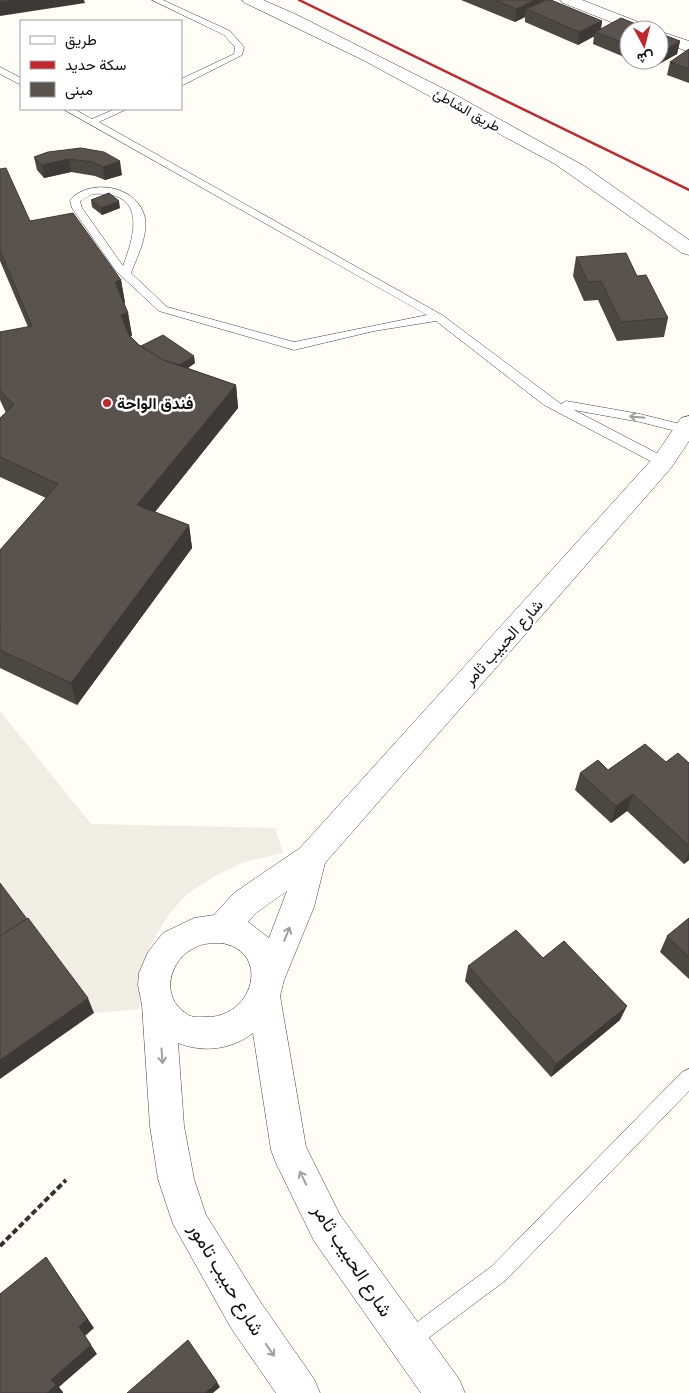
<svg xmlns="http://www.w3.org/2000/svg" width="689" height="1393" viewBox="0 0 689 1393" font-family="'IBM Plex Serif',Vazirmatn,serif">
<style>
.plaza{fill:#f1ede2}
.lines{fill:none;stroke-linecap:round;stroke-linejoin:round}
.service-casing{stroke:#444;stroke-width:1}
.minor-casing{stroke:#444;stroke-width:1}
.tertiary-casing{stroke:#444;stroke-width:1}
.path{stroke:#333;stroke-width:4;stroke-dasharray:6 3;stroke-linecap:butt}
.service{fill:#fff;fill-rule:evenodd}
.minor{fill:#fff;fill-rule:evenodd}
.tertiary{fill:#fff;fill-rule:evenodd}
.rail{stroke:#c4262e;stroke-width:2.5}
.wall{fill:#4d4742}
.shaded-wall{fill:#3f3936}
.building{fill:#5a524d;stroke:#3f3936}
.oneway{stroke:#a0a0a0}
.poi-dot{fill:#c4262e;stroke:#fff;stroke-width:2}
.labels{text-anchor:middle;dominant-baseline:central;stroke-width:5;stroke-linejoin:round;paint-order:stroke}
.far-street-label{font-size:14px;fill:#111;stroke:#fff}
.poi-label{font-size:16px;font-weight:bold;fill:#111;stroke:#fff;text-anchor:start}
.street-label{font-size:16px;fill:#111;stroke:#fff}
.near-street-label{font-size:19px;fill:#111;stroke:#fff}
</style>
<rect width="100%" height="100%" fill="#fffdf5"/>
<polygon class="plaza" points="0,711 91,824 275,828 283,853 244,862 215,876 187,894 169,914 151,943 142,970 139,1009 94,1013 0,887"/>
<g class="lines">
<g class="service-casing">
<g id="service">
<polygon points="152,0 163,0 230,31 244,47 242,55 181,86 181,79 234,54 235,47 224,35"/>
<polygon points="0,67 21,78 21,85 0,74"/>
<path d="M63,109H74L92,119L115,109H127L99,122L442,315L561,404L566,401L640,414L688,426L689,431L684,433L640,422L574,410L668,459L669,462L663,466L658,465L544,405L436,321L374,331L294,350L159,311L116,271L72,208L70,200C90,177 139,186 145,218C148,236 137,257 131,273L167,307L294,342L427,315ZM93,194C146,190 136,232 123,266L82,208L80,201Z"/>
<polygon points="689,1069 689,1091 506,1280 415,1348 408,1352 401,1348 397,1341 401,1334 492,1266 682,1072"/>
</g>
</g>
<g class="minor-casing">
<g id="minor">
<polygon points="560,0 582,0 651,27 653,30 631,30 563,3"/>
<polygon points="659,31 689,41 689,52 659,41"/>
</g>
</g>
<g class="tertiary-casing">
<g id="tertiary">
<polygon points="242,0 263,0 295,14 452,93 584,166 689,240 689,255 682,253 555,164 363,60 245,3"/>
<path d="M689,416V441L671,468L325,863L314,907L284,980L280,996L306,1147L340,1215L459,1379L465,1393H421L314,1241L276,1163L271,1150L253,1033C231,1050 203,1053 178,1043L184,1126L194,1179L206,1215L259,1300L314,1379L320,1393H276L231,1328L173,1224L158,1179L150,1126L142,1005L138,985L139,973L148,952L163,933L194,918L214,915L234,893L300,848L655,456L681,418ZM287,891L269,938L248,922L256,913ZM222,943C272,952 253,1019 205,1017C198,1017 192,1018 187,1014C159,997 169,959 196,947C203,943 214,943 222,943Z"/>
</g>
</g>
<polyline class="path" points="0,1246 66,1180"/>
<use href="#service" class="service"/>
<use href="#minor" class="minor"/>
<use href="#tertiary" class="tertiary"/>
<polyline class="rail" points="299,0 689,190"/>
</g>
<g class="wall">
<polygon points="461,0 545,0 602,21 601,29 629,30 629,59 593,44 594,36 578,45 525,22 525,17 515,22"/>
<polygon points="680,41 677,54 652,68 631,60 659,60"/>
<polygon points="689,49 689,83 667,75 670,62"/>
<polygon points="81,148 122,175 105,180 95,176 71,172 44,178 37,170 34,157"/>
<polygon points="0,169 30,221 121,280 125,303 124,303 128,313 132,336 130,336 139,345 195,363 188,368 236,385 238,408 155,512 189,525 192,548 77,705 0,668 0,550 46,498 0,477 0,418 6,413 0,400 0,332 28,327 0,261"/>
<polygon points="91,200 120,208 102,215 92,207"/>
<polygon points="576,257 637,276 668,318 664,337 617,341 598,300 584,301 573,276"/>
<polygon points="666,762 689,763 689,860 684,864 627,811 611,823 575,790 580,773"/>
<polygon points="689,918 689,979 660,952 667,936"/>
<polygon points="543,958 620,1020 551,1077 465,981 468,966"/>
</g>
<g class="shaded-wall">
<polygon points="17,0 84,0 85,3 0,16 0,2"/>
<polygon points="535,0 545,0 526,9 525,17 515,22 517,9"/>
<polygon points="602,21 600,33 595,32 595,36 578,45 579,32"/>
<polygon points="680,41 677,54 652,68 653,60 659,60 659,53"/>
<polygon points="69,159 71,172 44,178 42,165"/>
<polygon points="120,161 122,175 105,180 103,167"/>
<polygon points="119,201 120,208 102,215 101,208"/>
<polygon points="121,280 125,303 119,305 115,282"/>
<polygon points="128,313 132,336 125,338 121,315"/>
<polygon points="194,356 195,363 166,383 165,375"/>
<polygon points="236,385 238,408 142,528 137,505"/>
<polygon points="189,525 192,548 77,705 71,683"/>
<polygon points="633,794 627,811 611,823 616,806"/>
<polygon points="689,852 689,860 684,864"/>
<polygon points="88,998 94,1013 0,1079 0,1060"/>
<polygon points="627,1006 620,1020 551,1077 556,1064"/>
<polygon points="46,1257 94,1328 85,1336 97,1354 59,1387 63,1392 63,1393 47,1393 51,1380"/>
<polygon points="217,1382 220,1387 213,1393 205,1393"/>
</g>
<g class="building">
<polygon points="0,0 17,0 0,2"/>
<polygon points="494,0 535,0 517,9"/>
<polygon points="546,0 551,0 602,21 579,32 526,9"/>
<polygon points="621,18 651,30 629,30 629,45 595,32"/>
<polygon points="659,33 680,41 659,53"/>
<polygon points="689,49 689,69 670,62"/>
<polygon points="81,148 104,152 120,161 103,167 93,162 69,159 42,165 34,157 48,152"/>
<polygon points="6,168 30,221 73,213 121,280 115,282 128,313 121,315 129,335 139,345 163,360 236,385 137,505 189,525 71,683 0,650 0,631 1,629 0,629 0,550 58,484 0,457 0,418 14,405 0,390 0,332 32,326 0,251 0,169"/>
<polygon points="109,193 119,201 101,208 91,200"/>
<polygon points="626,253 637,276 646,275 668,318 621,322 601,281 588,282 576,257"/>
<polygon points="163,335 194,356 180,365 163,360 141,346"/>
<polygon points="645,744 666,762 678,753 689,763 689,846 633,794 616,806 580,773 598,760 608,770"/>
<polygon points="0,883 27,919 0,936"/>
<polygon points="28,918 88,998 0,1060 0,936"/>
<polygon points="689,918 689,957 667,936"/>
<polygon points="516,930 543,958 564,941 627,1006 556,1064 468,966"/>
<polygon points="46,1257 87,1319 79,1327 91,1345 51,1380 56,1385 47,1393 0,1393 0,1294"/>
<polygon points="188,1340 217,1382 205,1393 127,1393"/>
</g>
<defs><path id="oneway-shaft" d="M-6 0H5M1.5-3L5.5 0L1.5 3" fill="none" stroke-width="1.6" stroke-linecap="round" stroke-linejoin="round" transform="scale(1.25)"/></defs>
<g class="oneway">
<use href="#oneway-shaft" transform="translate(637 417) rotate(-174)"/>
<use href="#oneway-shaft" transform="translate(287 934) rotate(-68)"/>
<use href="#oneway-shaft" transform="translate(162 1056) rotate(86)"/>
<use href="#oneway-shaft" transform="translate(303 1178) rotate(-116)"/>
<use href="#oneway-shaft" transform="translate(270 1350) rotate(55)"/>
</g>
<circle class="poi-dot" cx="107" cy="403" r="5"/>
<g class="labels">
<g class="far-street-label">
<text transform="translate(467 110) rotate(29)">طريق الشاطئ</text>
</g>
<g class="poi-label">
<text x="117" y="403">فندق الواحة</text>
</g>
<g class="street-label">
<text transform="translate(503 642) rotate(-48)">شارع الحبيب ثامر</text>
</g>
<g class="near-street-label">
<text transform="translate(353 1260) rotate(57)">شارع الحبيب ثامر</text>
<text transform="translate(227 1279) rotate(59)">شارع حبيب تامور</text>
</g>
</g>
<rect x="20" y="20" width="162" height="90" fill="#ffffff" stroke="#a0a0a0"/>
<rect x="30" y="36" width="25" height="8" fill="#ffffff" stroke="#a0a0a0"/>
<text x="65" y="45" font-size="15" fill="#111111">طريق</text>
<rect x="30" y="61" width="25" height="8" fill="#c4262e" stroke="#a0a0a0"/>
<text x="65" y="70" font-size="15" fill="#111111">سكة حديد</text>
<rect x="30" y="82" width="25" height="15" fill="#5a524d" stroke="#a0a0a0"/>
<text x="65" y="95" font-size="15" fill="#111111">مبنى</text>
<g transform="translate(644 45) rotate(173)"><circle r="24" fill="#ffffff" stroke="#a0a0a0"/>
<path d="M0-4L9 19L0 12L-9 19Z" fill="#c4262e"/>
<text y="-8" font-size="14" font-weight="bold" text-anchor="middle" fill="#111111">ش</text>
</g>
</svg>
